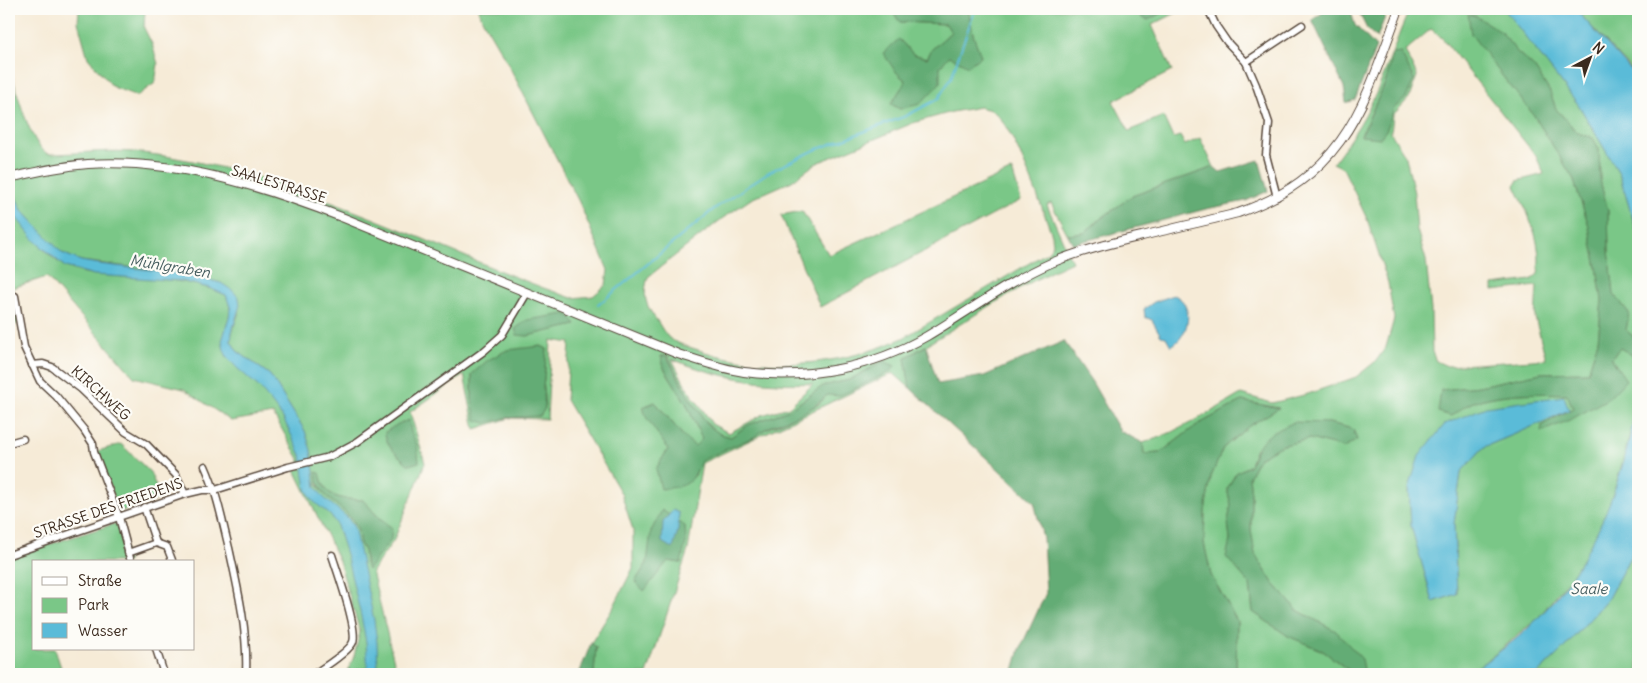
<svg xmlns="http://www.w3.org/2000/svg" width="1647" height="683" viewBox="0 0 1647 683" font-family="Delius,sans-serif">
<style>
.green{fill:#7ac787;stroke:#5a7852;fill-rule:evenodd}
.forest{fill:#63ac74;stroke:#4f6b49}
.water{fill:#5abbd8;stroke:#4a727b}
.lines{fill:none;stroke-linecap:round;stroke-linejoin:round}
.stream{stroke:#5abbd8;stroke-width:2}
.minor-casing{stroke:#57473a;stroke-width:9}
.tertiary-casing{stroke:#57473a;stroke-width:10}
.minor{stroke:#fff;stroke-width:6}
.tertiary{stroke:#fff;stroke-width:8}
.labels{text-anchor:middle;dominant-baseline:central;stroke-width:4.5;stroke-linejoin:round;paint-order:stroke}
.street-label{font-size:14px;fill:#3b2a1e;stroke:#fdfcf7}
.water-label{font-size:15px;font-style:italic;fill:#465d5f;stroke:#fdfcf7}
</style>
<rect width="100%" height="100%" fill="#fdfcf7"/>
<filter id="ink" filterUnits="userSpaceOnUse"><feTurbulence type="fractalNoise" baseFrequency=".02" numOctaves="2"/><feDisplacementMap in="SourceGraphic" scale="10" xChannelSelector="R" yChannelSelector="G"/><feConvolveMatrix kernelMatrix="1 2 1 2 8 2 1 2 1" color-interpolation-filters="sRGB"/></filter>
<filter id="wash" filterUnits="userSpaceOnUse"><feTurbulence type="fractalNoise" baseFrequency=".0096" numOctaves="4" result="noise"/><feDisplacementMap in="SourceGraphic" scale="20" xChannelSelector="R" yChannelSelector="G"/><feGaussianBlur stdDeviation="1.12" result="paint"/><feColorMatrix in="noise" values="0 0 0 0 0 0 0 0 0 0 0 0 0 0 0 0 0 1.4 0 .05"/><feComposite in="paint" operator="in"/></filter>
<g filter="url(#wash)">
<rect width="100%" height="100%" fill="#f6ebd7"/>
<g class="green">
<polygon points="79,9 145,9 144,28 152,44 158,64 155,83 137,96 113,87 88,58 78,22"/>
<path d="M478,9H887L891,10L900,22L946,24L951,32L932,49L927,58L913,54L899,39L896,72L906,81L891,104L900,109L940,67L949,55L981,57L974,38L968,9H1138L1142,18L1148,19L1170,9H1184L1152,25L1172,71L1113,101L1129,131L1163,116L1173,138L1180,136L1185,145L1200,138L1214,167L1132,196L1099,220L1084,233L1068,235L1051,203L1047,205L1072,262C1013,288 961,325 905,358L910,388L893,373L702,463L688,550L647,674H594L596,647L591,643L613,608L633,568V530L621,493L566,400L570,343L551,340L547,419L510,418L475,429L464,375L410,412L425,463L394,540L372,571L397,674H367L365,668L356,670L352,674H347L354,656L360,632L339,561L295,470L302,468L299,459L273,414L231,421L184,389L134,377L47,277L12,288L18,310L17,324L9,327L15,318V310L9,304V206C21,224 47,258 67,267C81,274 97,275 112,276C151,279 190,278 226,295C238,317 216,333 227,357C238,368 250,377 261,388C278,408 294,433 302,458L312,455L305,431L270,375L237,351L231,341L232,332L239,312L221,283L186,274L81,261L62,253L50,242L22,210L9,183V64C15,85 28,138 44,151C47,154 51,154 55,154C84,153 114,149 143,153C280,169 413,238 541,287L572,298L593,296L606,285L608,270L579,202L507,62L483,21ZM980,107C984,109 991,109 994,112C1013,126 1043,210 1052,235L1053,245L1048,252L903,338C841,366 770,372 705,352C693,348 679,345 669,338C665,334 661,327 658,322C646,306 642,297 648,277L723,218L751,199L792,181L815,164L913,123L952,112ZM571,317L575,325L527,336ZM541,346L547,349L543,388L545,408L540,416L505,418L472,400V374L530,348ZM661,356H668L687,394L708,425L720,434L731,437L748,425L789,410L823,386L849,380L884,361L867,383L852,390L827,395L819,404L784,422L766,429L756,435L715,453L700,461L695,476L656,469L668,449L643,407L655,402C668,416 679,434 695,446L702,439L686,403L664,368ZM672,359C706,373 741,381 778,383C789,384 802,383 813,384L789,407L762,415L729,433L712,424L701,407L688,390ZM320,473C325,499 340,499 363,500L381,520L392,528L378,554L368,569L365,564L364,551L360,543L357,527L346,513L328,498L317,484ZM650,547L681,563L668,561L635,582L647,563Z"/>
<path d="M1410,9H1504L1578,104L1619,173L1638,236V341L1626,330L1629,313L1614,294L1609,251L1608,211L1600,180L1599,149L1593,138L1578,133L1556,109L1550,92L1534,67L1517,52L1501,32L1500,73L1533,114L1573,178L1588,223L1597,267L1602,300L1598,341L1588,372L1541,373L1479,386L1441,390L1451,416C1458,412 1464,406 1471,403C1501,392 1536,393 1567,394L1573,408L1542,425L1597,404L1609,398L1611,358L1620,348L1637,357L1638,351V390L1636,411L1620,471L1609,507L1593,542L1573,574L1539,617L1498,652L1468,674H1354L1364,669L1336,631L1297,610L1273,583L1255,554L1251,530V494L1249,477L1259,458L1280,446L1310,439L1344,448L1357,440L1353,429L1329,423L1256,448L1250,465L1236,473L1227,489L1231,505L1228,522L1230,540L1227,557L1250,584L1253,612L1288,636L1323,651L1353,674H1236L1237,621L1211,575L1204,543L1205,511L1211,477L1223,448L1249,426L1278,408L1242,401L1197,425L1160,453L1144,454L1143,443C1178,432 1209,413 1241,394L1272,403L1308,394L1356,377L1376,361L1386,347L1394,319L1388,283L1367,219L1343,168L1333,163C1352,138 1368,113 1380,84C1391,59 1398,33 1410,9ZM1431,29L1442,38L1536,156L1544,174L1517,181L1515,186C1528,214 1543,242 1538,274L1531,280L1493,285V291L1537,286L1535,318L1546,359L1447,366L1436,361L1432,352L1431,310L1426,260L1417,230L1414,193L1406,157L1391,133L1393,115L1409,98L1417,76L1405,51ZM1393,54L1406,98L1361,135L1386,81ZM1564,397L1568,410L1527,429L1484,447L1461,472L1454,524L1457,594L1433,602L1411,525L1409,488Z"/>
<polygon points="1575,9 1638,9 1638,78 1635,73"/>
<polygon points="1012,170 1021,200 820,307 781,215 802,211 829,255"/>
<polygon points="121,444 150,472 161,498 119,512 98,451"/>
<polygon points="117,523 128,562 34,562 34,649 55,649 63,674 9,674 9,557"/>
<polygon points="1638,542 1638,674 1537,674 1563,649 1607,600"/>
</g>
<g class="forest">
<polygon points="887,9 968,9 974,38 981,56 968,66 949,56 940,67 940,83 920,104 900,109 891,104 906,81 896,72 883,53 899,39 913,54 927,58 932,49 951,32 946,24 900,22 891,10"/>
<polygon points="1138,9 1157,9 1159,11 1170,9 1148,20 1142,18"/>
<polygon points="1328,9 1350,9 1355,25 1376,47 1355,100 1346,103 1344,87 1312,20"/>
<polygon points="1357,9 1388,9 1377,38 1367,29"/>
<path d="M1468,14L1476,16L1501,32L1517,52L1534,67L1550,92L1556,109L1578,133L1593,138L1599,149L1600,180L1608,211L1609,251L1614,294L1629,313L1626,330L1638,341L1637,358L1620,348L1611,358L1626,380L1609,398L1572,419L1541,432L1542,425L1573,408L1567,394C1537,393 1501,392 1471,403C1464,406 1458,412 1451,416L1438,412L1441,390L1479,386L1541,373L1588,372L1598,341L1602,300L1597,267L1588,223L1573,178L1533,114L1500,73L1471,34Z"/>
<polygon points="1401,53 1414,79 1406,98 1394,108 1387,129 1380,138 1361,136 1386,81 1393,54"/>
<polygon points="1259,160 1268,191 1246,201 1206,209 1073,244 1068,235 1084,233 1099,220 1132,196 1214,167 1220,172"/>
<polygon points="565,314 571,317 576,325 527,336 517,335 515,329 527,320"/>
<polygon points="1064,341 1092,382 1120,431 1143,443 1144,454 1160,453 1197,425 1242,401 1279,408 1249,426 1223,448 1211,477 1205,511 1204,543 1211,575 1237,621 1236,674 1013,674 1020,649 1046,593 1043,538 1034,502 910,388 905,358 926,346 938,384 984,376"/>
<polygon points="541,346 547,349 543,388 545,408 540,416 505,418 486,423 476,420 472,400 472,374 488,360 507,350"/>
<path d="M661,356H667L687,394L708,425L720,434L731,437L748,425L789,410L823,386L849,380L884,361L895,366L890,372L839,396L827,395C811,413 789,418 767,428C762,431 758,434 754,437C736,445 718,452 701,461C691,486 687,486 661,489L656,469L668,449L646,417L643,407L655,402L684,437L695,446L702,439L686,403L664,368Z"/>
<path d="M409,420L411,432L417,445L419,462L409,465C399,456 385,446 385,432L398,424Z"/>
<path d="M1294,422L1329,423L1353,429L1357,440L1344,448L1310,439L1280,446L1259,458L1249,477L1251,494V530L1255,554L1273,583L1297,610L1336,631L1362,659L1364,669L1354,674L1323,651L1288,636L1253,612L1250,584L1226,557L1230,540L1228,522L1231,505L1227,489L1236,473L1250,465C1260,436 1268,435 1294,422Z"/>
<path d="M316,472L320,473C325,499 340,499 363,500L381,520L392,528L391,539L368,570C364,563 366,558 364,551C363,548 361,546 360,544C359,539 359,533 357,528C347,504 319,504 316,472Z"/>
<polygon points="662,510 685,526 686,542 681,563 668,561 644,591 635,582 647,563 651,531"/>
<polygon points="591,643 596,647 594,674 579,674"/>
</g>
<g class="water">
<polygon points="1504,9 1575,9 1638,78 1638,236 1619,173 1578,104"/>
<polygon points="9,183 22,210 62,253 81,261 99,264 186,274 221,283 233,291 239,298 240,305 232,332 231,341 237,351 270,375 305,431 311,450 316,487 324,498 347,517 354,527 374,620 377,642 378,674 368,674 366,642 361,616 346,554 336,523 330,515 313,501 306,489 301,455 283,418 260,388 237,368 227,357 224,350 222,341 230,314 230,307 226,295 209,288 181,281 94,275 65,267 35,241 15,216 9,206"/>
<path d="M1174,295C1196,304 1189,337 1171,346L1166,337L1161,336L1152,320L1145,317L1144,309L1154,302Z"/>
<path d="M1638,390V542L1607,600L1563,649L1537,674H1468C1492,657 1519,639 1539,617C1596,558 1628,470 1638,390Z"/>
<polygon points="1564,396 1569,410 1527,429 1484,447 1461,472 1454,524 1457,594 1433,602 1411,526 1409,488 1419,456 1445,424 1486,407"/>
<polygon points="673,510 679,513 678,530 673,549 662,542 663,522"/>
</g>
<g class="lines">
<polyline class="stream" points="598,305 714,209 767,173 815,150 906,116 938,99 951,78 975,9"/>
</g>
</g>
<g filter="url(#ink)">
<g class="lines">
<g class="minor-casing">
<g id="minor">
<polyline points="1208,9 1216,26 1227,42 1246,62 1256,85 1269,123 1266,155 1277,197"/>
<polyline points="1246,62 1302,25"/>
<polyline points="15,296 24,347 40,381 56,396 84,430 93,444 94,452 119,517 131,562"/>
<polyline points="32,365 43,364 52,367 81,389 126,432 146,444 176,475 185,494"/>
<polyline points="9,443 23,439"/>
<path d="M205,466C217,493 222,520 229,548C238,589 248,632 246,674"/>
<polyline points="144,507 156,543"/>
<polyline points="128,553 156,543 167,547 172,560"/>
<polyline points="9,555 185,494 202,490 215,490 288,467 329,457 357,442 484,351 502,335 527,293"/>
<polyline points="156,649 164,674"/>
<path d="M314,674C323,668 350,651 353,642C358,628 337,571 332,555"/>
</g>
</g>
<g class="tertiary-casing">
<path id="tertiary" d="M9,178C35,172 61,166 88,164C175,158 264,187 344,218L678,354C700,361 722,369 744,372C807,380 872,368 927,336C968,312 1007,282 1051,263C1080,251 1111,243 1142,236C1174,228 1206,221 1238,213C1346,175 1363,107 1399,9"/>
</g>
<use href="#minor" class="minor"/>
<use href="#tertiary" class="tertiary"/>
</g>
</g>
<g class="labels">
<g class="street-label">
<text transform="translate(279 184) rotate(17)">SAALESTRASSE</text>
<text transform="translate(101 393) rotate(42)">KIRCHWEG</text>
<text transform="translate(108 508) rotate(-19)">STRASSE DES FRIEDENS</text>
</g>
<g class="water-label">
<text transform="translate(170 266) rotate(9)">Mühlgraben</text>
<text x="1589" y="588">Saale</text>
</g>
</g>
<rect width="1647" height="683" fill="none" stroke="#fdfcf7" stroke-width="30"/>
<rect x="32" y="560" width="162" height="90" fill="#fdfcf7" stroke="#afa8a0"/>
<rect x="42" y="577" width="25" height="8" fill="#ffffff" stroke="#afa8a0"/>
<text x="78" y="586" font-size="15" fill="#3b2a1e">Straße</text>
<rect x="42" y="598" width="25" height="15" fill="#7ac787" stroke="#afa8a0"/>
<text x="78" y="610" font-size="15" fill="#3b2a1e">Park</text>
<rect x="42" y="623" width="25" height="15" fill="#5abbd8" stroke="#afa8a0"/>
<text x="78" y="636" font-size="15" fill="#3b2a1e">Wasser</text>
<g transform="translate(1590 58) rotate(41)" stroke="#fdfcf7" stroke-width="4" paint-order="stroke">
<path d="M0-4L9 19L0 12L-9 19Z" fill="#3b2a1e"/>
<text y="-8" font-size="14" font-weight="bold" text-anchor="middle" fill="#3b2a1e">N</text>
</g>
</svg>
